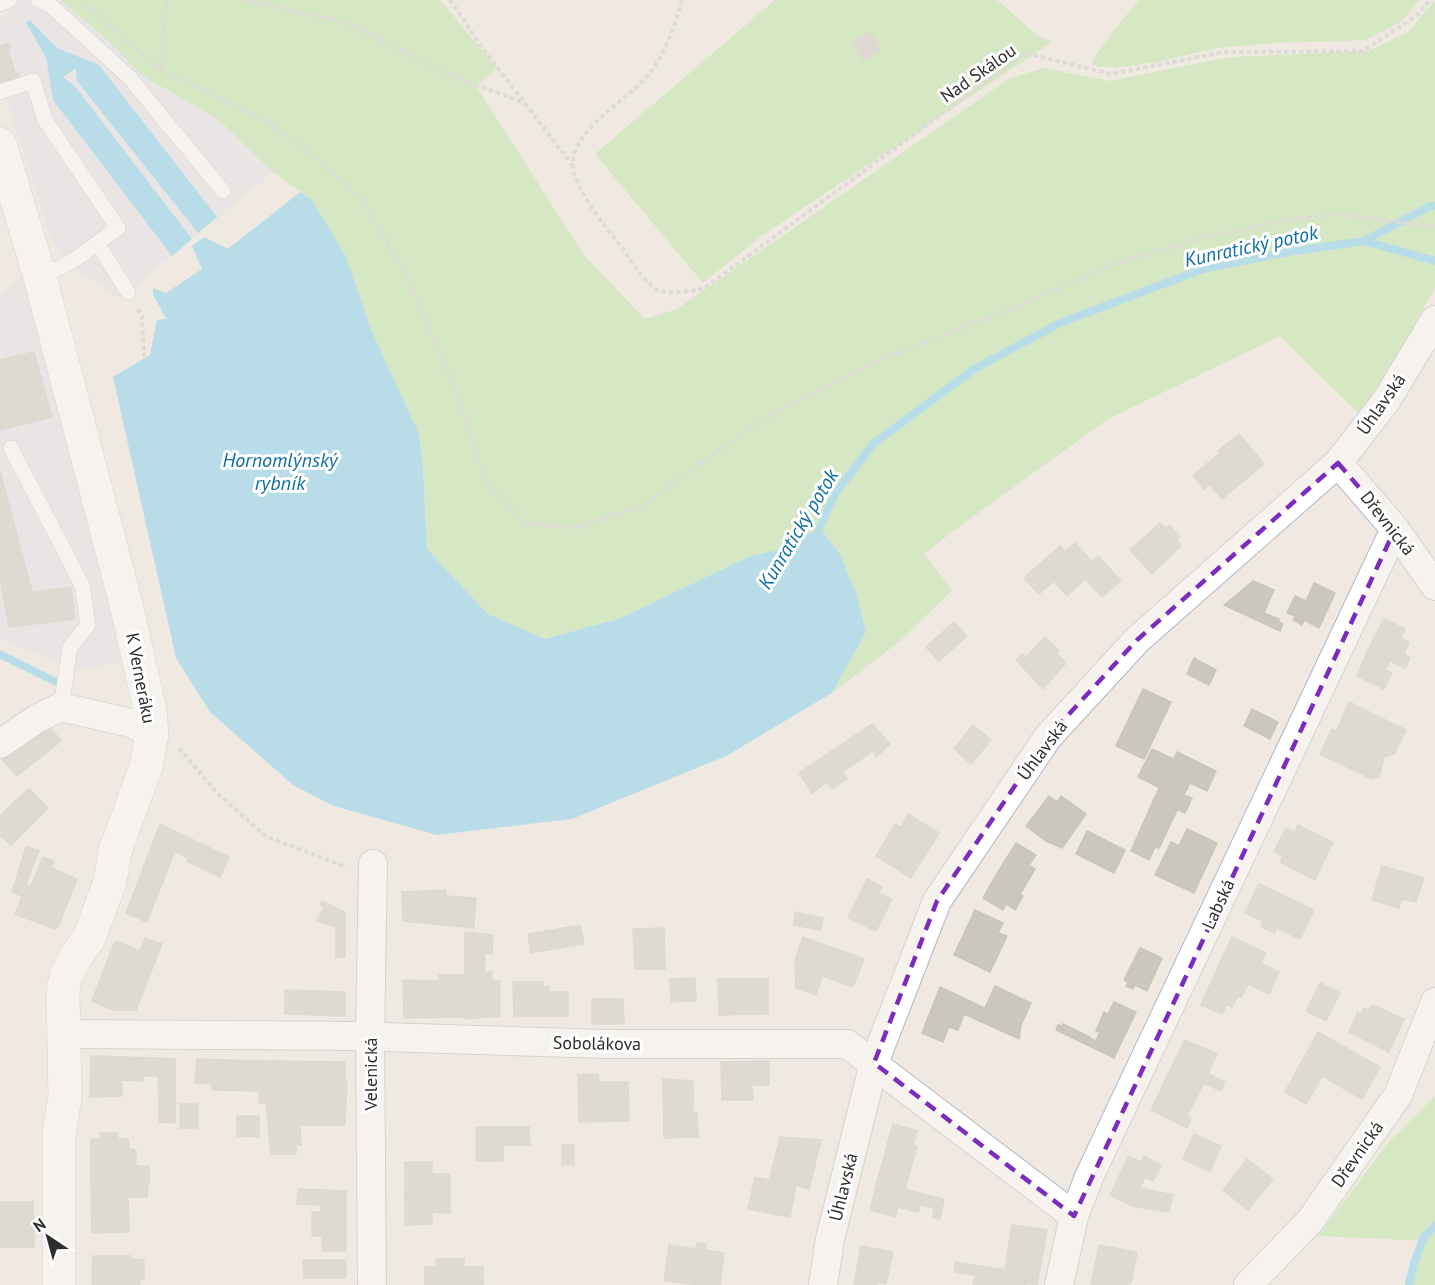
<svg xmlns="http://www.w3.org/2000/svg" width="1435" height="1285" viewBox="0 0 1435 1285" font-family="'PT Sans',sans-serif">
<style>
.industrial{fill:#e3e1e8}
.green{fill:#b6e59e}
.water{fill:#75cff0}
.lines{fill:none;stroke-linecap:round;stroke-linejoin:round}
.stream{stroke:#75cff0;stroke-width:8}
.building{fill:#cbc7bf;stroke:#cbc5ba;stroke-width:1.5}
.lane-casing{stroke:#b4b7c1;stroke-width:16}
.street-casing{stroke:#b4b7c1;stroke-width:30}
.secondary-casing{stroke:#b4b7c1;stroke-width:34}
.path{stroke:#c9c9c9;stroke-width:4;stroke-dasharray:4.5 3;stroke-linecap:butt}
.lane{stroke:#fff;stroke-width:15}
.street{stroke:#fff;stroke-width:28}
.secondary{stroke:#fff;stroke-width:33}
.marked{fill:none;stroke:#7b2cbf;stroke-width:4.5;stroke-dasharray:12 8;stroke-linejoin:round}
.labels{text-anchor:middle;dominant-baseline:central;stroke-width:6;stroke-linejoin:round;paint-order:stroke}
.street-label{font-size:18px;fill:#2e2e2e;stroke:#fff}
.water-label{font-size:20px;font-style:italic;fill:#0d6fa3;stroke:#fff}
</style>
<rect width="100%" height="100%" fill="#efe9e1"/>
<g class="industrial">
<polygon points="14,0 60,0 105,38 142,75 219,120 273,172 120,299 73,268 51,241 0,77 0,21 15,6"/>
<polygon points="27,272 126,661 77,671 0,639 0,294"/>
</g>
<g class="green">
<polygon points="60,0 440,0 497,68 476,86 583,254 645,319 677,309 1010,78 1044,68 1110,81 1230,57 1369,51 1408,32 1435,0 1435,287 1390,370 1358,413 1280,336 1108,419 953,531 924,554 952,590 900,641 832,693 866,632 857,596 840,554 820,528 777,550 750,556 621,618 545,639 488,614 427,549 423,468 419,434 371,329 345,254 312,200 273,172 219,120 142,75 105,38"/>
<polygon points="775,0 997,0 1037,35 1052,42 760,237 703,283 595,154"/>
<polygon points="1139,0 1420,0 1401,22 1366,40 1277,43 1217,48 1157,62 1122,67 1099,67 1091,63 1110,35"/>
<polygon points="1435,1096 1435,1285 1409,1285 1413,1270 1427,1241 1318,1236 1388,1143"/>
</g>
<g class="water">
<polygon points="30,20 57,48 99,65 217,217 198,233 77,81 76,68 63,77 74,85 192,239 172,256 53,100 46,57 26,23"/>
<polygon points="300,192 312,200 345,254 371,329 419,434 423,468 427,549 488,614 545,639 621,618 750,556 777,550 820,528 840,554 857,596 866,632 832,693 726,756 572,819 437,835 334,806 293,785 210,712 176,658 113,377 150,355 157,320 166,319 153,294 153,288 166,293 202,269 192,246 204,237 228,249"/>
</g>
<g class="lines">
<g class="stream">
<polyline points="1364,241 1430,206 1435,206"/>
<polyline points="816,535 835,494 873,444 974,369 1060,323 1203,269 1288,252 1364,241 1435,261"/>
<polyline points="0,654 58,683"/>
<polyline points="1409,1285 1414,1263 1424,1237 1435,1226"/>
</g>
</g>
<g class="building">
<polygon points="870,32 881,50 864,60 853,43"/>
<polygon points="10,43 11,47 8,48 15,74 19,73 20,80 2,86 0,77 0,46"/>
<polygon points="34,352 41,377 0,387 0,360"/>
<polygon points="41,377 52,417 0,430 0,387"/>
<polygon points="1239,434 1264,464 1222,499 1210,485 1204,489 1193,475 1220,453 1218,451"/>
<polygon points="0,471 32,592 71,587 75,619 9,627 0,579"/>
<polygon points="1160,523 1165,529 1169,525 1180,537 1176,540 1181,546 1152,574 1130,550"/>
<polygon points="1075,543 1092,562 1098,556 1121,581 1102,597 1085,579 1067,596 1054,581 1039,594 1024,578 1060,546 1065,552"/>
<polygon points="1253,581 1274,590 1264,613 1279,619 1279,622 1283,624 1280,631 1224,605"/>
<polygon points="1314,583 1335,593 1319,628 1304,620 1302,625 1293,620 1295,616 1287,613 1295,596 1306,601"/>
<polygon points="1384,619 1405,629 1401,638 1409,642 1404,654 1410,658 1405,668 1368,650"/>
<polygon points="954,622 967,636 939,661 926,647"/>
<polygon points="1045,637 1059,650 1056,653 1066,663 1043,689 1016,660 1022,654 1026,657"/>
<polygon points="1368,650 1390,661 1385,670 1392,673 1384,689 1357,676"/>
<polygon points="1194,658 1216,670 1209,685 1187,674"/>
<polygon points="1143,689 1171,702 1144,759 1116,746"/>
<polygon points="1349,702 1406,730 1394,754 1384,757 1379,777 1372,779 1320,754 1332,729 1337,731"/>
<polygon points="1252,709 1278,722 1270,739 1244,726"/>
<polygon points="47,724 61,741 17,776 3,760"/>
<polygon points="872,724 890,744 876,757 873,751 843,772 847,779 832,789 827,782 812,793 799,773"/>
<polygon points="973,725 991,740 971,764 954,749"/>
<polygon points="1152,749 1174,759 1160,788 1138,777"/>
<polygon points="1177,752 1216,771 1207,791 1190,783 1184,795 1192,798 1185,813 1154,799"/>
<polygon points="29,788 48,808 11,845 0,835 0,816"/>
<polygon points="1049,796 1057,802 1061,796 1086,814 1062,848 1046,841 1026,826"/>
<polygon points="1154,799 1177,810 1159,848 1155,847 1149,860 1131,851"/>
<polygon points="908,814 939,833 911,878 876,856 895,824 901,827"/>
<polygon points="160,824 229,857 220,877 187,861 188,858 175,851 147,922 126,913"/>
<polygon points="1298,825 1333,842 1315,880 1280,862 1283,856 1274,852 1286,828 1295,832"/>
<polygon points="1187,829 1217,843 1194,893 1155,875 1171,842 1179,846"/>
<polygon points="1087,831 1125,850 1114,873 1076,854"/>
<polygon points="1016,843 1036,855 1029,865 1035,869 1025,886 999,870"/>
<polygon points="26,847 39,850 26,885 31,886 43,857 54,861 51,868 77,879 58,927 54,929 15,914 22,896 12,892"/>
<polygon points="1382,866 1424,878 1416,902 1402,899 1399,908 1372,900"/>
<polygon points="999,870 1025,886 1020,894 1023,896 1015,910 1006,904 1003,910 983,898"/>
<polygon points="867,879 882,887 879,893 892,899 876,931 848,918"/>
<polygon points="1259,884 1314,910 1300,939 1277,928 1274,933 1261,927 1263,921 1245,913"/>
<polygon points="446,890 446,896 476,898 474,928 403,921 402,892"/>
<polygon points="322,901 345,912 345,957 336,957 336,927 317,921 324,907 320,905"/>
<polygon points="975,910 1003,923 998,933 1007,936 990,972 954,955"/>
<polygon points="795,912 823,918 821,930 794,925"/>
<polygon points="580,925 584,944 531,953 528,934"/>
<polygon points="664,928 665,969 635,969 633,929"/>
<polygon points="465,932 493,935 492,954 485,953 484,972 492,972 492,981 500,981 500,1016 465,1019"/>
<polygon points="803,937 864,959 853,987 822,976 816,995 796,988 795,960"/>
<polygon points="1232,937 1266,953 1261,963 1279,972 1269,994 1217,969"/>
<polygon points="145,938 162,944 136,1010 114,1010 92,1001 115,941 140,951"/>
<polygon points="1140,948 1162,958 1147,991 1135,985 1133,989 1126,986 1128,982 1124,980"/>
<polygon points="1217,969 1248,984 1241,998 1238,996 1232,1007 1227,1005 1222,1014 1201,1005"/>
<polygon points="439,975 465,975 465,1017 404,1018 403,980 439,981"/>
<polygon points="695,978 696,1001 671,1002 670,979"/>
<polygon points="718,979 768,979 768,1014 719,1015"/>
<polygon points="513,982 543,982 543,987 549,987 549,992 568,992 568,1016 514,1016"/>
<polygon points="1320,983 1340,993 1326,1021 1306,1011"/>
<polygon points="995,986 1031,1003 1021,1025 985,1008"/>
<polygon points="940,987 1021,1025 1019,1039 964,1014 958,1030 949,1027 943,1042 922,1033"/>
<polygon points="285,990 345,992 345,1016 285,1014"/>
<rect x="592" y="999" width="19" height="25"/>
<polygon points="611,999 623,999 624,1024 611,1024"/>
<polygon points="1114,1002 1136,1012 1114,1058 1056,1030 1058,1025 1062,1026 1063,1024 1090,1037 1090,1038 1096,1041 1100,1032 1096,1031 1104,1012 1108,1014"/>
<polygon points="1372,1005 1404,1019 1389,1052 1349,1032 1358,1012 1361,1014 1364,1008 1369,1011"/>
<polygon points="1318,1032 1380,1067 1362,1099 1322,1076 1306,1104 1285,1092"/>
<polygon points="1185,1040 1217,1054 1208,1074 1225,1082 1221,1091 1171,1068"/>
<polygon points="91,1056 158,1058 158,1076 143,1076 143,1081 122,1080 122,1096 90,1097"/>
<polygon points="158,1058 175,1059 175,1123 159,1122"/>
<polygon points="197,1059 259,1061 259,1091 212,1090 212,1084 195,1083"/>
<rect x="259" y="1061" width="19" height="42"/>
<polygon points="278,1061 345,1062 345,1081 347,1082 345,1125 300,1125 301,1145 296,1144 296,1154 271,1154 266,1103 278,1103"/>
<polygon points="769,1061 769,1085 752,1085 753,1100 722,1100 721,1062"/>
<polygon points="1171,1068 1204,1083 1187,1116 1191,1118 1187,1128 1151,1110"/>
<polygon points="598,1074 599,1082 628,1082 629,1121 579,1122 578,1075"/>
<polygon points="663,1079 693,1081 693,1112 697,1112 698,1137 664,1138"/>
<rect x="180" y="1104" width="18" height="24"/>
<polygon points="237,1116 259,1116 259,1137 237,1136"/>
<polygon points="893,1124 917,1131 913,1145 917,1146 905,1189 877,1182"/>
<polygon points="476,1127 529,1127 530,1145 476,1145"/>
<polygon points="100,1133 118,1133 118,1139 128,1139 129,1149 136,1150 136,1166 149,1166 149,1184 91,1183 91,1139 100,1139"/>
<polygon points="1194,1134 1221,1146 1210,1172 1183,1159"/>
<polygon points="780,1137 821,1140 809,1189 770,1178"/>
<rect x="476" y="1145" width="27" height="16"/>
<rect x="562" y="1145" width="12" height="20"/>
<polygon points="1129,1156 1141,1162 1144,1156 1161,1165 1153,1181 1145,1177 1140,1188 1173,1195 1169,1212 1131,1206 1110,1195"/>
<polygon points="1247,1159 1273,1179 1248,1210 1223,1190"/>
<polygon points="405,1162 432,1162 432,1174 450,1174 450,1193 405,1193"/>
<polygon points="755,1177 796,1185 790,1217 748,1209"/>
<polygon points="877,1182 944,1199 940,1219 933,1218 934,1208 920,1205 918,1212 898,1207 895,1217 870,1210"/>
<polygon points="91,1183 148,1184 147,1197 128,1197 129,1232 92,1233"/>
<polygon points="298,1189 346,1191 346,1251 322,1251 322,1236 312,1236 312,1212 321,1212 321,1205 297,1204"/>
<polygon points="405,1193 450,1193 450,1213 432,1212 432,1224 405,1225"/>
<polygon points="33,1201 34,1247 0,1247 0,1225 28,1225 29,1202"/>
<polygon points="0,1202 29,1202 28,1225 0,1225"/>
<polygon points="1012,1225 1047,1230 1037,1285 954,1272 956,1262 1005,1270"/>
<polygon points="697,1243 706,1244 706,1250 724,1253 720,1285 696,1285 664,1280 669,1245 696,1249"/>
<polygon points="1099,1245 1137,1252 1131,1283 1129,1282 1128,1285 1091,1285"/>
<polygon points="861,1246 893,1252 886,1284 878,1282 877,1285 854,1285"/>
<polygon points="93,1256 131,1256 131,1259 144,1260 144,1272 92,1271"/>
<polygon points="436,1259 464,1259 464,1267 483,1267 483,1285 425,1285 425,1267 436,1267"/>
<polygon points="303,1260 346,1260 346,1278 304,1278"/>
<polygon points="92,1271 144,1272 144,1279 140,1279 140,1285 92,1285"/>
<polygon points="975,1275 1028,1285 973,1285"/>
</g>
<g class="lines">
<g class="lane-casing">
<g id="lane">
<polyline points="38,0 49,4 129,77 223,191"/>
<polyline points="0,4 9,0"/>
<polyline points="0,92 33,81 45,120 118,228 73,261 40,277"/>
<polyline points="97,243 128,292"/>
<polyline points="11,448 82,585 88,625 70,647 61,707"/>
</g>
</g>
<g class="street-casing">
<g id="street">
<polyline points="1338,463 1395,529 1435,586"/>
<polyline points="0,744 38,718 61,707 131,723 152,734"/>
<polyline points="63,1034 351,1036 606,1044 847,1044 1074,1216"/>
<polyline points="372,1285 370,1037 373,864"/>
<polyline points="823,1285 830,1239 874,1063 937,901 1048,737 1137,640 1338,463 1386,401 1435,320"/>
<polyline points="1059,1285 1074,1216 1089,1177 1395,529"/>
<polyline points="1248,1285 1310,1221 1398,1095 1435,1002"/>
</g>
</g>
<g class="secondary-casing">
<polyline id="secondary" points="0,144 40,277 127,608 150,710 152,734 146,767 115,851 110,882 89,938 76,956 66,976 63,992 65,1097 59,1133 59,1285"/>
</g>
<g class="path">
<polyline points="244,0 345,22 450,75 525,103"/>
<polyline points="450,0 481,46 573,166"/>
<path d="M682,0C675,26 666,52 649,74C628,101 570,129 573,167C576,192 607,228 622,248C630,259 646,285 658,290C672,295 689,291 703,289L1025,53L1111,74L1223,52L1363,51L1417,15L1430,0"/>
<polyline points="84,6 92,10 160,69 265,121 303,147 359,196 406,273 457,394 487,484 525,523 577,528 642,506 757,423 875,362 1021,305 1112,265 1199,239 1276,222 1337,214 1435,227"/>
<polyline points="160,69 167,0"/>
<polyline points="138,309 142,316 144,358"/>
<polyline points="179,748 219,795 267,837 347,867"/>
</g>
<use href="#lane" class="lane"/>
<use href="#street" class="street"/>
<use href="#secondary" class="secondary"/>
</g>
<path d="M0 0H1435V1285H0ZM1338,463L1395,529L1074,1216L874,1063L937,901L1048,737L1137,640Z" fill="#efe9e1" fill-opacity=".55" fill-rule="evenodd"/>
<path class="marked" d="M1338,463L1395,529L1074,1216L874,1063L937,901L1048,737L1137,640Z"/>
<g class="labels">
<g class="street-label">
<text transform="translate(978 73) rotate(-35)">Nad Skálou</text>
<text transform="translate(1381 404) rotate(-55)">Úhlavská</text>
<text transform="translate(1388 523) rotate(52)">Dřevnická</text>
<text transform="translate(141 678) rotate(79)">K Verneráku</text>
<text transform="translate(1042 750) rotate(-53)">Úhlavská</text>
<text transform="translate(1218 904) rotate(-65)">Labská</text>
<text transform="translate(597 1043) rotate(1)">Sobolákova</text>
<text transform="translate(370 1074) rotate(-90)">Velenická</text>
<text transform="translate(1357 1154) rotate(-55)">Dřevnická</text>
<text transform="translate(843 1187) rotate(-76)">Úhlavská</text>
</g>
<g class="water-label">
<text transform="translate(1251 246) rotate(-12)">Kunratický potok</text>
<text x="280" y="460">Hornomlýnský<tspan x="280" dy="23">rybník</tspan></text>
<text transform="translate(798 529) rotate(-59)">Kunratický potok</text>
</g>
</g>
<g transform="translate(48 1237) rotate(324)" stroke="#ffffff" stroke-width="4.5" paint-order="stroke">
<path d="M0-4.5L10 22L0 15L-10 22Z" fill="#2e2e2e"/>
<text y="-9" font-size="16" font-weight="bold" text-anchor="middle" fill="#2e2e2e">N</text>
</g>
</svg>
